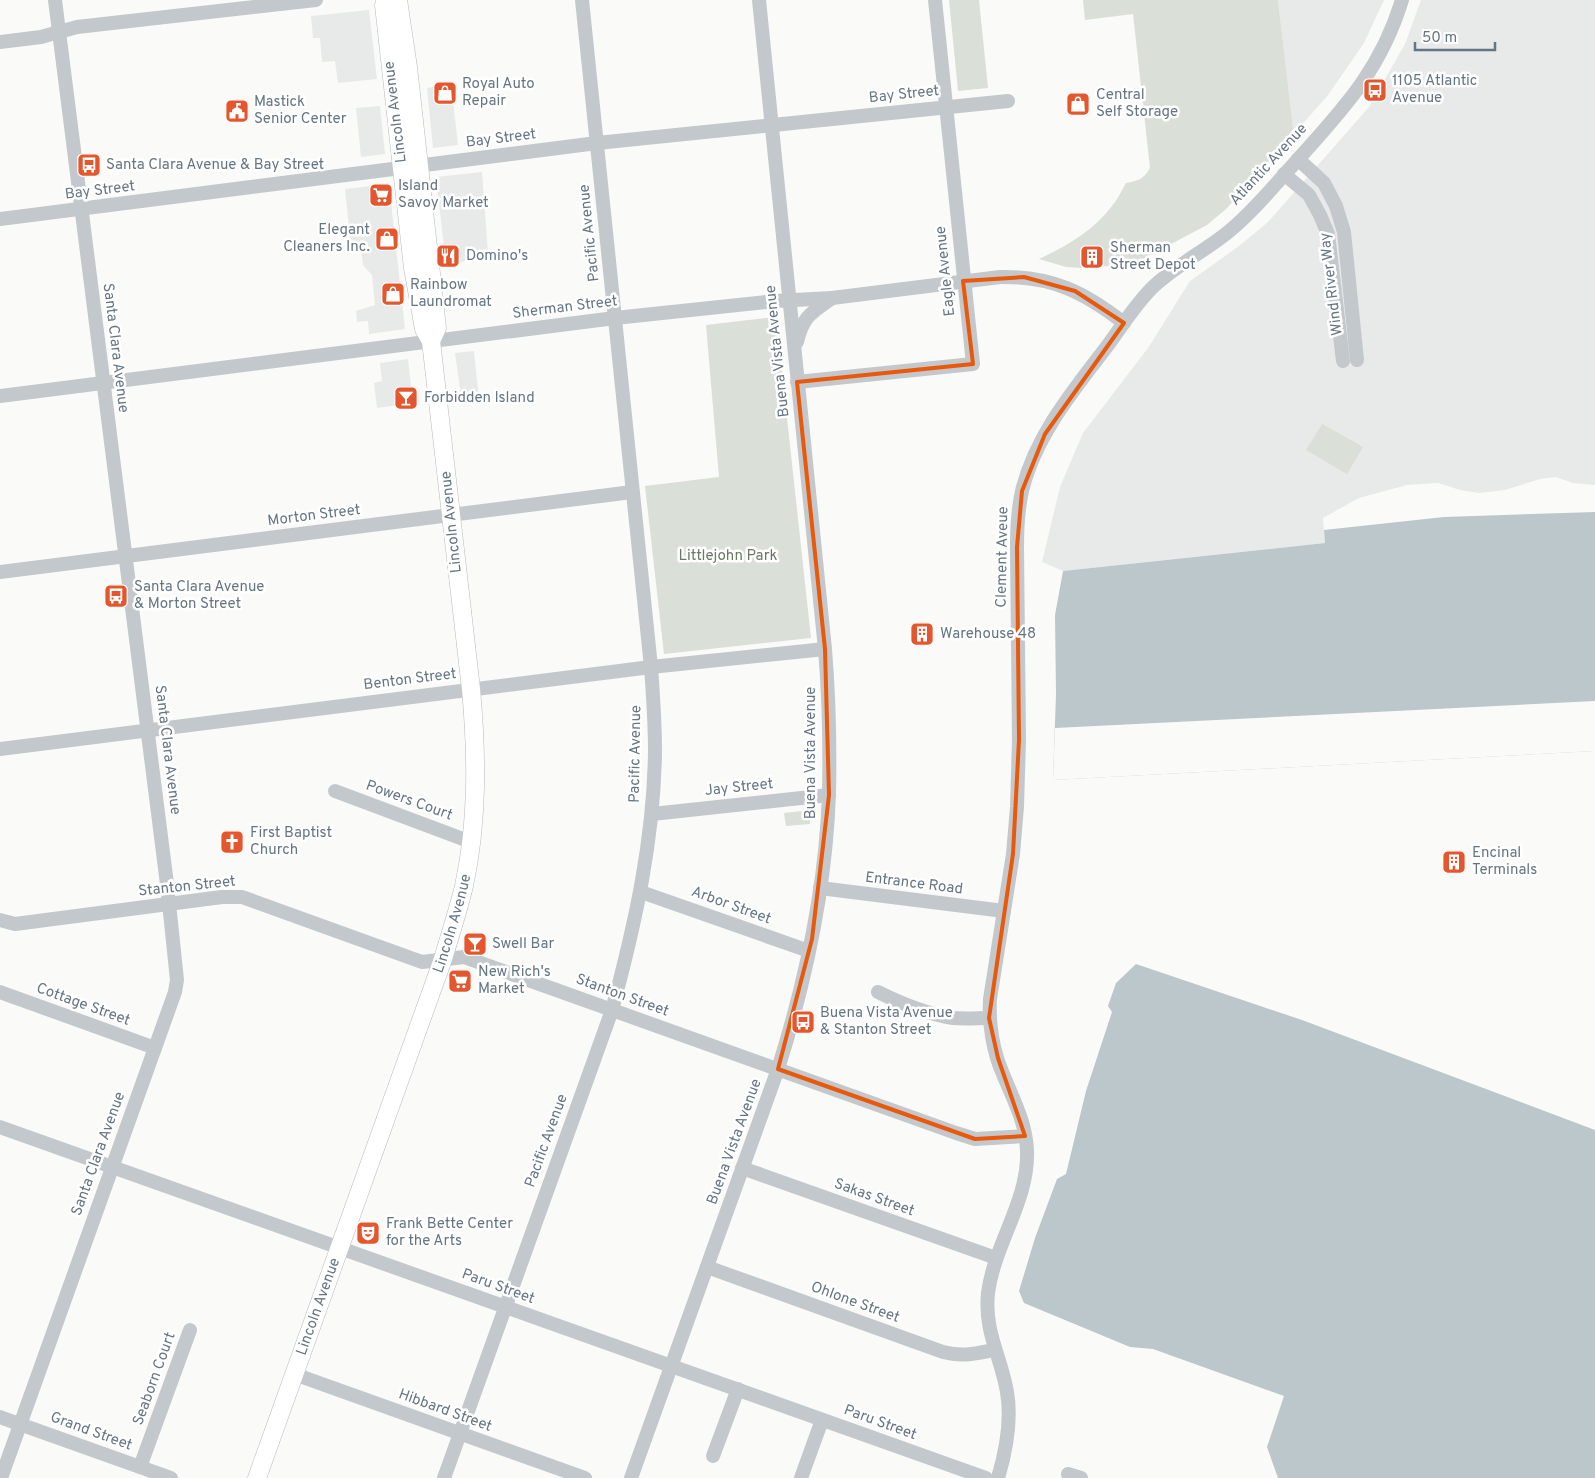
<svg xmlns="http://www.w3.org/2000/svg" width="1595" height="1478" viewBox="0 0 1595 1478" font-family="Overpass,sans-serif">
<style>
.built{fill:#e8e9e9}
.green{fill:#dadfd7}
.water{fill:#bbc7cb}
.pier{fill:#fafaf8}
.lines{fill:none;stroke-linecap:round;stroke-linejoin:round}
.major-casing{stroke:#b5babe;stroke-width:19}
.minor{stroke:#c3c8cc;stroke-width:14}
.major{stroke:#fff;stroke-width:18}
.marked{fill:none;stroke:#e8590c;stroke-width:4;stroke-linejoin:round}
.labels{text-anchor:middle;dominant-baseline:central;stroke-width:5;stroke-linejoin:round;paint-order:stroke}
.poi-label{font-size:15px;fill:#657683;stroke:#fff;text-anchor:start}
.street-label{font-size:15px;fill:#657683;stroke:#fff}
.park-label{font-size:15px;fill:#687a64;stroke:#fff}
</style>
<rect width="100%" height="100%" fill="#fafaf8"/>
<g class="built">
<polygon points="1278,0 1384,0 1364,43 1328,95 1291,137 1293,128"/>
<polygon points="1421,0 1595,0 1595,485 1573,483 1556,477 1540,479 1505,490 1479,493 1460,490 1438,483 1407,485 1359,498 1323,518 1325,543 1063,571 1042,562 1060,487 1083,433 1148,348 1190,281 1239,246 1268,222 1369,107 1405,44"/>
<polygon points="369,10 377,79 338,83 335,61 322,62 320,38 313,38 311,16"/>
<polygon points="451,84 458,145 433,148 427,88"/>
<polygon points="380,106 385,154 361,157 356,108"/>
<polygon points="482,172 488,254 479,259 446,264 436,177"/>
<polygon points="389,184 405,329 369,334 368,321 357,322 356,311 375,305 372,275 363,265 361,249 347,250 345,239 350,237 345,189"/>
<polygon points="474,351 479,400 462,402 455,353"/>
<polygon points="408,359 413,403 377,408 374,383 382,381 380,363"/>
</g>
<g class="green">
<polygon points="949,0 979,0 988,88 958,91"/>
<path d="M1083,0H1278L1293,128L1291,137L1226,209L1207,225L1139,261L1122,265L1082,268L1066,267L1039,259C1067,246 1093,231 1112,206C1118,199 1122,190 1126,183C1138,181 1144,179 1150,168L1133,14L1085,20Z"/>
<polygon points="776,317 811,638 664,654 645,486 719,477 706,325"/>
<polygon points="1322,424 1363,447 1347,474 1306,450"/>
<polygon points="811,810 810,824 786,826 784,813"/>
</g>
<g class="water">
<polygon points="1595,512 1595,751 1053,780 1056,694 1055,615 1063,571 1325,543 1324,530 1444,517"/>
<polygon points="1136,964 1302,1020 1595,1130 1595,1478 1278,1478 1267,1447 1284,1396 1153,1349 1130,1347 1024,1303 1019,1291 1035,1238 1057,1179 1066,1174 1086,1091 1112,1012 1108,1006 1116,983"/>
</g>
<polygon class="pier" points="1595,701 1595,751 1053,780 1055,728"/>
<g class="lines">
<g class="major-casing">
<g id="major">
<polyline points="398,0 408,67 437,328 431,341"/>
<path id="s1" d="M257,1478L443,959C450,935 458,911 464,886C478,821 477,755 471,689L431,341L424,329L413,268L384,5L386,0"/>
</g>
</g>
<g class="minor">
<polyline points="0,42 41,37 77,27 316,0"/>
<polyline points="1298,159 1324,183 1336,206 1344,232 1357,360"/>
<polyline points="1284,174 1309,195 1320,215 1328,234 1343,361"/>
<polyline points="0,219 597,143 1008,101"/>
<path d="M797,342C803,316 811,313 832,298"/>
<polyline points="797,382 973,364 935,0"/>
<path d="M0,396L615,318L775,301L832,298L1000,277C1052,276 1084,292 1124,323"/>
<polyline points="0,572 632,492"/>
<polyline points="0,749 651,667 825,649"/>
<polyline points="335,791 471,842"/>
<polyline points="652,814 829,795"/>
<polyline points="820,888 1004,911"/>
<polyline points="641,892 809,951"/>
<polyline points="0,920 15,924 222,897 242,897 422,962 464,957 956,1133 975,1139 1025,1136"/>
<polyline points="0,992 155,1048"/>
<path d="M878,992C902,1004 927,1014 953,1018C965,1019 978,1018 989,1018"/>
<polyline points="0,1127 986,1478"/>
<polyline points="742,1168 996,1258"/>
<path d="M707,1267L943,1352C963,1357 974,1354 994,1350"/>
<polyline points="294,1374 585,1478"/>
<polyline points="0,1417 171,1478"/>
<polyline points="713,1456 738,1389"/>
<polyline points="140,1467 190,1330"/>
<polyline points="1068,1474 1081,1478"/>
<polyline points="1,1478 175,992 177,980 167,884 55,0"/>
<path d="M444,1478L612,1010C635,925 654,839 655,751C655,723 653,694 651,667L582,0"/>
<path d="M631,1478L778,1069C806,980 826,887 829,793C830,745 829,697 825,649L759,0"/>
<polyline points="801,1478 822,1420"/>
<path d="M998,1478C1006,1451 1012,1421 1007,1392C1001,1356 984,1332 988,1293C994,1245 1029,1200 1027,1151C1026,1117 1007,1089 997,1058C991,1038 989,1019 990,999L1013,854L1017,807L1019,740L1017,547C1017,529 1018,509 1022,491C1035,437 1072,392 1105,349C1121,328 1135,304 1154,286C1177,265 1203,252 1227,233C1252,213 1272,188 1293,165C1342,110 1380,72 1402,0"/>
</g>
<use href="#major" class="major"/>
</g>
<path class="marked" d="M1024,277L1075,291L1124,323L1045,434L1022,491L1017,547L1019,740L1013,854L989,1018L998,1058L1025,1136L975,1139L778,1069L812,939L829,795L825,649L797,382L973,364L963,281Z"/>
<defs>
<g id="bus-square" transform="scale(1.25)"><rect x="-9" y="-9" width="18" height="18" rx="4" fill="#e4572e" stroke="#fff"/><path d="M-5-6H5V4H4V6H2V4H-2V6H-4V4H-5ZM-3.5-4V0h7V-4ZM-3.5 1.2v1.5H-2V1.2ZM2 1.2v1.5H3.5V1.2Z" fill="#fff"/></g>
<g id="shop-square" transform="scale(1.25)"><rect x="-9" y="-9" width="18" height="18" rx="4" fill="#e4572e" stroke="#fff"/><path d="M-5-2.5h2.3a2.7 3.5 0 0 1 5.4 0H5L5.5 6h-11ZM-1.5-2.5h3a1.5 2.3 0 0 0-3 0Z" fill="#fff"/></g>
<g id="civic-square" transform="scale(1.25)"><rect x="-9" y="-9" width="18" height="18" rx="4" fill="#e4572e" stroke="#fff"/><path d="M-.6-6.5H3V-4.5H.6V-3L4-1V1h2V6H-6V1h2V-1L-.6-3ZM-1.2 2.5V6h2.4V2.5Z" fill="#fff"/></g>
<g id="supermarket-square" transform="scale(1.25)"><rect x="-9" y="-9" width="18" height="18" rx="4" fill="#e4572e" stroke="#fff"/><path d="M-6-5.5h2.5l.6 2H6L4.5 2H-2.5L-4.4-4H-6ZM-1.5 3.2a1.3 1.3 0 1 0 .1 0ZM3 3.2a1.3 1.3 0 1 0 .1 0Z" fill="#fff"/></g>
<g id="restaurant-square" transform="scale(1.25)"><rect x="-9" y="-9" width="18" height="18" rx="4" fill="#e4572e" stroke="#fff"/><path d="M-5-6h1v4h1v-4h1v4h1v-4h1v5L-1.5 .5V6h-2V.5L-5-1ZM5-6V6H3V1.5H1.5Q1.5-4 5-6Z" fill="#fff"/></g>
<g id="building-square" transform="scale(1.25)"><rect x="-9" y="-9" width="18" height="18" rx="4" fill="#e4572e" stroke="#fff"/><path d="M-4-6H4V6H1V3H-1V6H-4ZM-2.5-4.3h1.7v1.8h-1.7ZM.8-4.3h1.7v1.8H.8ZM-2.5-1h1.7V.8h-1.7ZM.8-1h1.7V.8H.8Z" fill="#fff"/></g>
<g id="bar-square" transform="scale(1.25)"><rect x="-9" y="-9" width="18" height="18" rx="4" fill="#e4572e" stroke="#fff"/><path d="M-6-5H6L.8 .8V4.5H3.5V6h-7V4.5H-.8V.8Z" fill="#fff"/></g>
<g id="church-square" transform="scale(1.25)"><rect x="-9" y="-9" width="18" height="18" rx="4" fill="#e4572e" stroke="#fff"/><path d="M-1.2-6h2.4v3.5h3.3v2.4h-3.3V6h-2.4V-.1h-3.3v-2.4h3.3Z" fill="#fff"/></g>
<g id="theatre-square" transform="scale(1.25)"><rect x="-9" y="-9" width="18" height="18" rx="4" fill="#e4572e" stroke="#fff"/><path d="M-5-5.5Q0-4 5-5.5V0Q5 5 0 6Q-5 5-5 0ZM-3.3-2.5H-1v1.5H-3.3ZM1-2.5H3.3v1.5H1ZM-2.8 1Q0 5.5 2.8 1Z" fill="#fff"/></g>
</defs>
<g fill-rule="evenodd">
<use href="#bus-square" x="1375" y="90"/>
<use href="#shop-square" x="445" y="93"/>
<use href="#shop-square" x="1078" y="104"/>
<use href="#civic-square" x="237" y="111"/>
<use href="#bus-square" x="89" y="165"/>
<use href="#supermarket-square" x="381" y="195"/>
<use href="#shop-square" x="387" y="239"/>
<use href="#restaurant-square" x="448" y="256"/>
<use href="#building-square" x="1092" y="257"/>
<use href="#shop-square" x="393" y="294"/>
<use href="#bar-square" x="406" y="398"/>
<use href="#bus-square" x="116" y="596"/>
<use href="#building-square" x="922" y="634"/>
<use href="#church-square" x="232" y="842"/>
<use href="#building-square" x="1454" y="862"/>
<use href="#bar-square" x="475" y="944"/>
<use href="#supermarket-square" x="460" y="981"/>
<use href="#bus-square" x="803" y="1022"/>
<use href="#theatre-square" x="368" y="1233"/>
</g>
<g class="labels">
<g class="poi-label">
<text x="1392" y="81">1105 Atlantic<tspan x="1392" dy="17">Avenue</tspan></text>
<text x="462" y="84">Royal Auto<tspan x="462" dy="17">Repair</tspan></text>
<text x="1096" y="95">Central<tspan x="1096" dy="17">Self Storage</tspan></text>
<text x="254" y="102">Mastick<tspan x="254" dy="17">Senior Center</tspan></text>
<text x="106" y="165">Santa Clara Avenue &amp; Bay Street</text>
<text x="398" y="186">Island<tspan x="398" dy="17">Savoy Market</tspan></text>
<text x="370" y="230" text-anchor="end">Elegant<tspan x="370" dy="17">Cleaners Inc.</tspan></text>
<text x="1110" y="248">Sherman<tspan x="1110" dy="17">Street Depot</tspan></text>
<text x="466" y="256">Domino's</text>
<text x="410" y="285">Rainbow<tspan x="410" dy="17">Laundromat</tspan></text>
<text x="424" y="398">Forbidden Island</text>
<text x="134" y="587">Santa Clara Avenue<tspan x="134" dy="17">&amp; Morton Street</tspan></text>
<text x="940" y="634">Warehouse 48</text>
<text x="250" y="833">First Baptist<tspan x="250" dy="17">Church</tspan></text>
<text x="1472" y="853">Encinal<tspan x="1472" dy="17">Terminals</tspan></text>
<text x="492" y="944">Swell Bar</text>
<text x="478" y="972">New Rich's<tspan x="478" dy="17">Market</tspan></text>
<text x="820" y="1013">Buena Vista Avenue<tspan x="820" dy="17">&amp; Stanton Street</tspan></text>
<text x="386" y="1224">Frank Bette Center<tspan x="386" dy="17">for the Arts</tspan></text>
</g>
<g class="street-label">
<text transform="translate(904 95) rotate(-6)">Bay Street</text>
<text transform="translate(396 112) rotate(-97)">Lincoln Avenue</text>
<text transform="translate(501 139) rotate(-7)">Bay Street</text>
<text transform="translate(1269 165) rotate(-47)">Atlantic Avenue</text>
<text transform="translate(100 191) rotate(-7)">Bay Street</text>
<text transform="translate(590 233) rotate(-96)">Pacific Avenue</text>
<text transform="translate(946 271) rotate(-96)">Eagle Avenue</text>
<text transform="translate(1332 284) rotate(-97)">Wind River Way</text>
<text transform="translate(565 308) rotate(-7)">Sherman Street</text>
<text transform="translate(115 348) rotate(83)">Santa Clara Avenue</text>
<text transform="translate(778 351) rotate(-96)">Buena Vista Avenue</text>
<text transform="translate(314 516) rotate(-7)">Morton Street</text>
<text transform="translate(452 522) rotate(-96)">Lincoln Avenue</text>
<text transform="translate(1003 557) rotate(-89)">Clement Aveue</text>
<text transform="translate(410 680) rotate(-7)">Benton Street</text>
<text transform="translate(167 750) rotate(83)">Santa Clara Avenue</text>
<text transform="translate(811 753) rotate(-90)">Buena Vista Avenue</text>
<text transform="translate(636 754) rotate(-89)">Pacific Avenue</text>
<text transform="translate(739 788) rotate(-6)">Jay Street</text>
<text transform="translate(409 801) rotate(20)">Powers Court</text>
<text transform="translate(914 884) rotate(7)">Entrance Road</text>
<text transform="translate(187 887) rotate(-6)">Stanton Street</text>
<text transform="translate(731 906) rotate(20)">Arbor Street</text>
<text stroke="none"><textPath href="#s1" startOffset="588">Lincoln Avenue</textPath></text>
<text transform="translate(622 996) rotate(20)">Stanton Street</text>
<text transform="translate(83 1005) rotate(20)">Cottage Street</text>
<text transform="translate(547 1141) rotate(-70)">Pacific Avenue</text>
<text transform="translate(735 1142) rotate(-70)">Buena Vista Avenue</text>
<text transform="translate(99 1154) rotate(-70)">Santa Clara Avenue</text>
<text transform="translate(874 1198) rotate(20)">Sakas Street</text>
<text transform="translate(498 1287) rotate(20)">Paru Street</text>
<text transform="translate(855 1303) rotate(20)">Ohlone Street</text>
<text stroke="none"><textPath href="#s1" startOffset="182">Lincoln Avenue</textPath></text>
<text transform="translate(155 1379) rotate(-70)">Seaborn Court</text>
<text transform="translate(445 1411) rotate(20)">Hibbard Street</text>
<text transform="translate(880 1423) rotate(20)">Paru Street</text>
<text transform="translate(91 1432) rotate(20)">Grand Street</text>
</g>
<g class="park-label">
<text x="728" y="556">Littlejohn Park</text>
</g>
</g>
<path d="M1415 42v8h80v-8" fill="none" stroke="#657683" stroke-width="2.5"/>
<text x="1422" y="42" font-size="15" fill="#657683" stroke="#ffffff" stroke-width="4" paint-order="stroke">50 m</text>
</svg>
